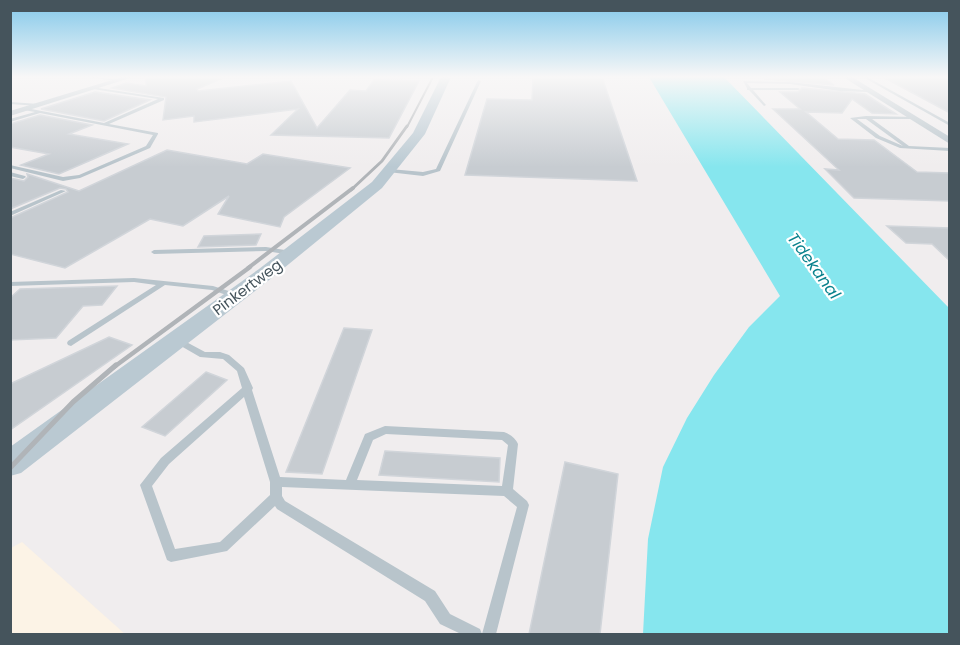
<svg xmlns="http://www.w3.org/2000/svg" width="960" height="645" viewBox="0 0 960 645" font-family="Poppins,sans-serif">
<style>
.commercial{fill:#fcf3e6}
.water{fill:#86e6ee}
.building{fill:#c7ccd1;stroke:#d1d5da;stroke-width:1.5}
.lines{fill:none;stroke-linecap:round;stroke-linejoin:round}
.lane{fill:#b8c4cb;fill-rule:evenodd}
.street{fill:#b8c4cb;fill-rule:evenodd}
.secondary{fill:#bac9d2;fill-rule:evenodd}
.rail-far4{stroke:#b0b4b8;stroke-width:2}
.rail-far3{stroke:#b0b4b8;stroke-width:3}
.rail-far2{stroke:#b0b4b8;stroke-width:4}
.rail-far1{stroke:#b0b4b8;stroke-width:4.5}
.rail{stroke:#b0b4b8;stroke-width:5}
.labels{text-anchor:middle;dominant-baseline:central;stroke-width:4.5;stroke-linejoin:round;paint-order:stroke}
.street-label{font-size:15px;fill:#45545c;stroke:#fff}
.water-label{font-size:16px;font-style:italic;fill:#0a828d;stroke:#fff}
</style>
<rect width="100%" height="100%" fill="#f0edee"/>
<polygon class="commercial" points="22,542 125,634 11,634 11,548"/>
<polygon class="water" points="649,77 724,77 949,308 949,634 643,634 648,539 663,467 687,418 714,375 749,327 780,296"/>
<g class="building">
<polygon points="146,77 225,77 197,89 198,91 291,81 317,128 350,90 366,91 374,80 419,81 389,138 271,135 298,109 194,122 194,116 163,120 166,97 112,88 126,83 146,86"/>
<polygon points="533,77 602,77 637,181 465,175 487,99 532,100"/>
<polygon points="762,77 822,77 834,85 765,79"/>
<polygon points="883,77 950,77 950,113"/>
<polygon points="802,88 865,94 896,114 872,113 852,99 842,113 806,112 838,139 874,140 917,172 950,173 950,201 854,198 825,169 839,170 773,109 800,109 780,92 798,92"/>
<polygon points="95,92 150,100 104,121 41,109"/>
<polygon points="40,115 92,125 69,134 128,144 59,174 21,165 49,154 10,147 10,124"/>
<polygon points="167,150 247,164 263,154 350,168 284,217 280,227 218,214 229,196 183,226 150,219 65,268 10,254 10,218 68,192 66,189 60,188 10,209 10,178 24,181 28,177 27,174 79,191"/>
<polygon points="887,226 950,228 950,261 932,244 906,243"/>
<polygon points="261,234 256,245 198,247 204,236"/>
<polygon points="117,286 102,305 83,306 56,338 10,340 10,298 20,289"/>
<polygon points="344,328 372,330 322,474 286,472"/>
<polygon points="109,337 132,345 10,430 10,384"/>
<polygon points="206,372 227,380 165,436 142,427"/>
<polygon points="385,451 500,458 499,482 379,475"/>
<polygon points="565,462 618,474 600,634 529,634"/>
</g>
<g class="lines">
<g class="lane">
<polygon points="84,77 95,77 120,80 118,81"/>
<polygon points="863,77 867,77 950,123 950,126"/>
<polygon points="478,80 481,81 440,171 423,176 388,172 387,171 390,169 423,172 436,169"/>
<polygon points="743,81 790,82 872,91 870,92 840,91 790,84 747,83 751,88 798,88 800,89 798,90 753,90 766,105 764,106 749,90 747,90 747,88"/>
<polygon points="92,87 164,98 164,100 109,124 158,133 158,134 150,148 80,178 63,181 10,168 10,165 63,177 79,175 146,146 153,135 40,113 10,122 10,119 35,112 24,110 26,108 104,123 158,99 93,89"/>
<polygon points="10,102 39,104 41,105 39,106 10,104"/>
<path d="M866,116L916,117V118L914,119H872L909,146L950,148V151L900,148L876,138L850,118ZM857,119H866L903,146L880,136Z"/>
<polygon points="10,172 25,176 26,177 23,179 10,176"/>
<polygon points="61,190 66,191 10,216 10,212"/>
<polygon points="266,247 291,251 294,253 291,255 266,251 154,254 151,252 154,250"/>
<polygon points="134,278 213,286 238,294 239,296 235,298 212,290 165,285 71,346 68,345 67,343 68,341 156,285 134,282 10,286 10,282"/>
<path d="M177,337L205,352H220L229,355L244,368L253,388L252,390L280,477L346,480L365,434L385,426L504,432C510,434 516,439 518,444L513,489L527,501L529,505L496,634H461L440,624L425,601L277,509L275,506L227,551L171,562L167,560L140,485L161,458L242,388L237,371L223,359L200,357L174,342L173,340L174,338ZM244,397L270,482V495L220,542L175,549L152,486L169,464ZM386,434L502,440L508,445L502,486L357,480L373,440ZM282,487L504,496L517,507L482,634L480,629L450,614L435,591L285,501L282,496Z"/>
</g>
<g class="street">
<polygon points="122,77 133,77 10,116 10,111"/>
<polygon points="843,77 852,77 950,137 950,144"/>
</g>
<polygon class="secondary" points="441,77 451,77 425,134 382,188 273,277 21,473 10,476 10,447 259,269 372,182 413,133"/>
<polyline class="rail-far4" points="407,127 433,77"/>
<polyline class="rail-far3" points="351,190 382,161 407,126"/>
<polyline class="rail-far2" points="248,268 353,188"/>
<polyline class="rail-far1" points="114,367 250,267"/>
<polyline class="rail" points="10,468 73,402 116,365"/>
</g>
<linearGradient id="sky" x2="0" y2="1"><stop stop-color="#81c8ea"/><stop offset="0.46" stop-color="#f8f7f7"/><stop offset="1" stop-color="#f8f7f7" stop-opacity="0"/></linearGradient>
<rect width="960" height="167" fill="url(#sky)"/>
<g class="labels">
<g class="street-label">
<text transform="translate(247 287) rotate(-37)">Pinkertweg</text>
</g>
<g class="water-label">
<text transform="translate(814 266) rotate(54)">Tidekanal</text>
</g>
</g>
<rect width="960" height="645" fill="none" stroke="#45545c" stroke-width="24"/>
</svg>
